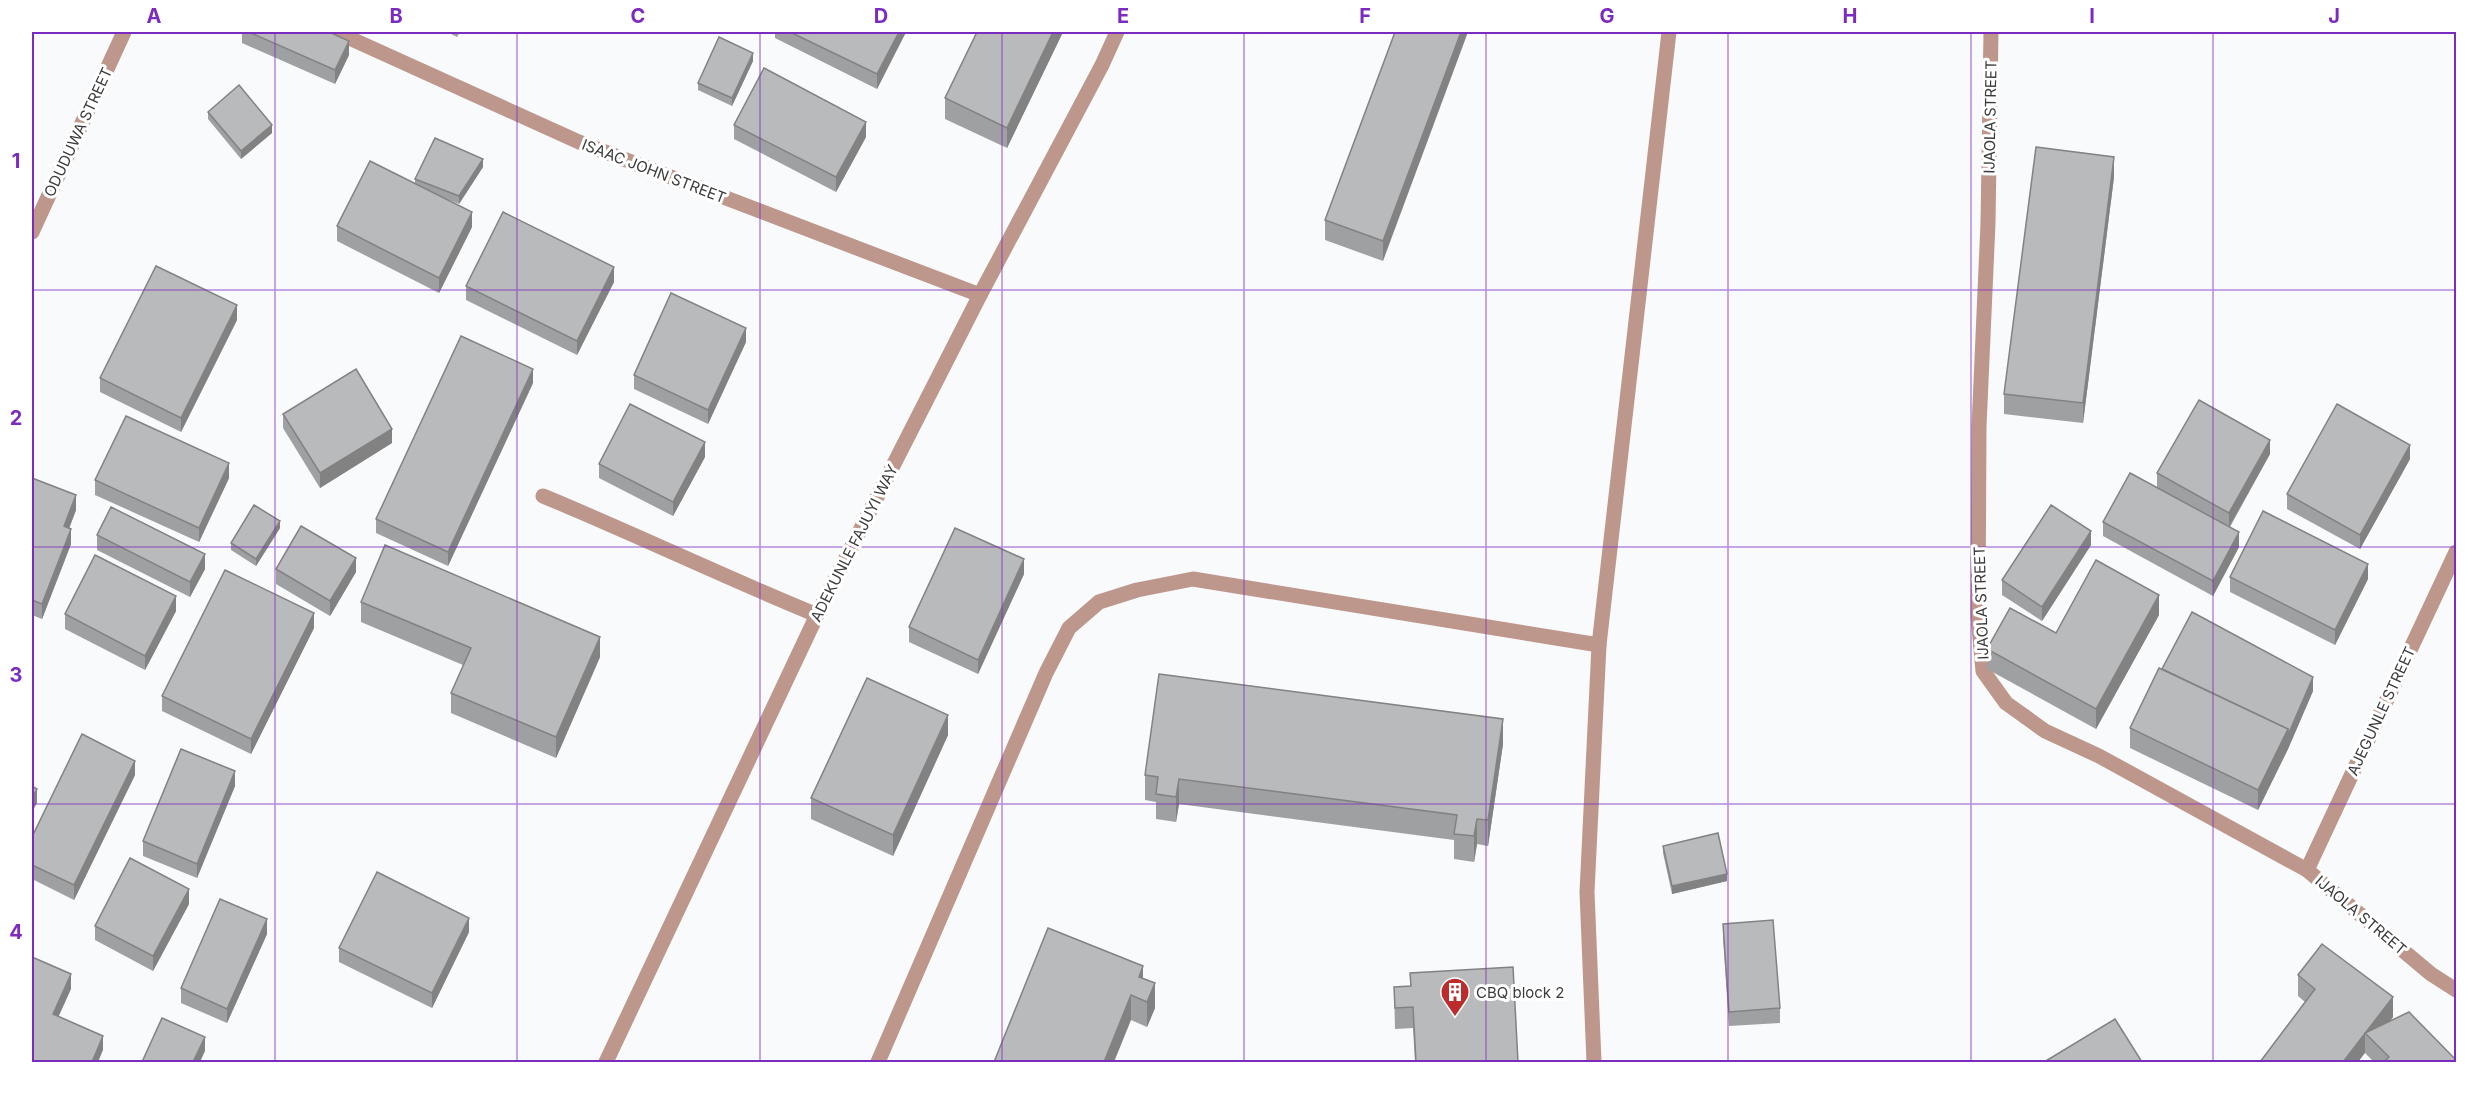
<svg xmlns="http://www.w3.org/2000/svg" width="2488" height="1094" viewBox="0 0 2488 1094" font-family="Inter,sans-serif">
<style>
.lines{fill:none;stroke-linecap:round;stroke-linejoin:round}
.minor{stroke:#be978c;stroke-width:15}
.wall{fill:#9fa0a1}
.shaded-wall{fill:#828283}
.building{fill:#b9babb;stroke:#828283;stroke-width:1.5}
.grid{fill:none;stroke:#7b2cbf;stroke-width:1.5;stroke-opacity:0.55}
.labels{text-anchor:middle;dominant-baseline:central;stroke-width:6;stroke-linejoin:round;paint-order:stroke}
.street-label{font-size:15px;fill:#3b3b3b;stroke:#fff}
.poi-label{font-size:15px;fill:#3b3b3b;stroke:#fff;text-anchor:start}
.neatline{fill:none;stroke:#7b2cbf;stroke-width:2}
.grid-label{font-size:20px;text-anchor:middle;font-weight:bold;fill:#7b2cbf}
</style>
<rect width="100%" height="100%" fill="#f9fafb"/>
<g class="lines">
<g class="minor">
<polyline points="336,32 579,142 980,295"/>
<polyline points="1991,32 1988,223 1979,427 1978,616 1983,671 2006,703 2045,731 2099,756 2307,870 2431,974 2456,990"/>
<polyline points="32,232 124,32"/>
<path d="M543,496C635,534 724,577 817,615"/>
<polyline points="2307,870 2456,552"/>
<polyline points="606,1062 817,615 980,295 1102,65 1117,32"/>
<polyline points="878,1062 1046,673 1069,628 1099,602 1137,590 1193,579 1599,645"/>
<polyline points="1594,1062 1587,892 1599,645 1669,32"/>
</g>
</g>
<g class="wall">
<polygon points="242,32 329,32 349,55 335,84 242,43"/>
<polygon points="447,32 460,32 457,37"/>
<polygon points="775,32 906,32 877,89 775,38"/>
<polygon points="1063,32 1007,148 945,119 945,98"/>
<polygon points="1395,32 1383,261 1325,240 1325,220"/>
<polygon points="753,61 732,106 698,90 698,83"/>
<polygon points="208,112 272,133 241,159 208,119"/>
<polygon points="734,125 866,137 836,192 734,139"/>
<polygon points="483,167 459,204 439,196 472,227 439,293 337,241 337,226 415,184 415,179"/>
<polygon points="2114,177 2083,423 2004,414 2004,394"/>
<polygon points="614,282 577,355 466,300 466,286"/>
<polygon points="237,320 181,432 100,392 100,378"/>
<polygon points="746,342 708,424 634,389 634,375"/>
<polygon points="533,383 448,566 376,533 376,519"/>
<polygon points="283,414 392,443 320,488 283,428"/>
<polygon points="2270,454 2230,527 2239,547 2213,596 2103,536 2103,522 2157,488 2157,473"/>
<polygon points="705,457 673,516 599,478 599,464"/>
<polygon points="2410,459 2360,549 2287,509 2287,494"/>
<polygon points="32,478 76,510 69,529 71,544 42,619 32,615"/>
<polygon points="229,478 199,542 95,495 95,480"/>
<polygon points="280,528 256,566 231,550 231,543"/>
<polygon points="97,535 205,569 190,597 97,550"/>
<polygon points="2091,545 2042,621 2002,595 2002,580"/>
<polygon points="276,569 356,572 330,616 276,584"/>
<polygon points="1024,574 978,674 909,642 909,627"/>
<polygon points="2230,577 2368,579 2335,645 2230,592"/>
<polygon points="361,602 600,657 556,758 451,713 451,693 463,665 361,622"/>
<polygon points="176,611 145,670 65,629 65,614"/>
<polygon points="2159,615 2096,729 1987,669 1987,649"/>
<polygon points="314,628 251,754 162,711 162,696"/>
<polygon points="2313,691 2288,749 2258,810 2130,748 2130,728"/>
<polygon points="948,735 893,856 811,819 811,798"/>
<polygon points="1503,744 1488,846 1477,844 1474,862 1454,859 1454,840 1179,804 1176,822 1156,819 1156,802 1145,800 1145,775"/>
<polygon points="135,775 74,900 32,879 32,837"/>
<polygon points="235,786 197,878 143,856 143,841"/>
<polygon points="1663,846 1727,881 1672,894 1663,853"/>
<polygon points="189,904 153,971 95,940 95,926"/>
<polygon points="1723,924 1780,1008 1780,1023 1729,1026 1723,938"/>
<polygon points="469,932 432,1008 339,962 339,948"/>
<polygon points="267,934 227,1023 181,1003 181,988"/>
<polygon points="1410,973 1518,1062 1415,1062 1413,1028 1395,1029 1394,987 1410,986"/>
<polygon points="2298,975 2393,1017 2390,1021 2457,1062 2374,1062 2365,1053 2298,996"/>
<polygon points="1143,978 1155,1008 1147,1027 1131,1020 994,1062"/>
</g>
<g class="shaded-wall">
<polygon points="899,32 906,32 877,89 877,74"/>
<polygon points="1053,32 1063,32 1007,148 1007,128"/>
<polygon points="1461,32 1468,32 1383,261 1383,241"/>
<polygon points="349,41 349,55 335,84 335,70"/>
<polygon points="753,53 753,61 732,106 732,98"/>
<polygon points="866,122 866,137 836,192 836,177"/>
<polygon points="272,125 272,133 241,159 241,151"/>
<polygon points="2114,157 2114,177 2083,423 2083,403"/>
<polygon points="483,159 483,167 459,204 459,196"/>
<polygon points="472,212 472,227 439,293 439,278"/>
<polygon points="614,267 614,282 577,355 577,341"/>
<polygon points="237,305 237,320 181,432 181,418"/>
<polygon points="746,328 746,342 708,424 708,410"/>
<polygon points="533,369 533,383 448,566 448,552"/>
<polygon points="392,429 392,443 320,488 320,473"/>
<polygon points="2270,440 2270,454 2229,527 2229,513"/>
<polygon points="705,442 705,457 673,516 673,502"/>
<polygon points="2410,445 2410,459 2360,549 2360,535"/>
<polygon points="229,463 229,478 199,542 199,528"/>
<polygon points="76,495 76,510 64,541 64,526"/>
<polygon points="280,521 280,528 256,566 256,559"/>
<polygon points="71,529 71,544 42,619 42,604"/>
<polygon points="2091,531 2091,545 2042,621 2042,607"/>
<polygon points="2239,532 2239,547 2213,596 2213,581"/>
<polygon points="205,554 205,569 190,597 190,582"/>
<polygon points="356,558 356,572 330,616 330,601"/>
<polygon points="1024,559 1024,574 978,674 978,660"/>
<polygon points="2368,564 2368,579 2335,645 2335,630"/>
<polygon points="2159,595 2159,615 2096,729 2096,709"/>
<polygon points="176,596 176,611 145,670 145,656"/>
<polygon points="314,613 314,628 251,754 251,739"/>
<polygon points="600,637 600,657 556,758 556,737"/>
<polygon points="2313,677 2313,691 2288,749 2258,810 2258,790"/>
<polygon points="948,715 948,735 893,856 893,835"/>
<polygon points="1503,719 1503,744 1488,846 1488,820"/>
<polygon points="135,761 135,775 74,900 74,885"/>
<polygon points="235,771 235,786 197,878 197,864"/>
<polygon points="1179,779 1179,804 1176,822 1176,797"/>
<polygon points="37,789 37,803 32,812 32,798"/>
<polygon points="1477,819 1477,844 1474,862 1474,836"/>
<polygon points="1727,874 1727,881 1672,894 1672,886"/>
<polygon points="189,889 189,904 153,971 153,956"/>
<polygon points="469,918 469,932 432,1008 432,993"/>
<polygon points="267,919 267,934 227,1023 227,1009"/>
<polygon points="1143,966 1143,991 1139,977"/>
<polygon points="71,974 71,989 53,1029 53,1014"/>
<polygon points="1155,983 1155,1008 1147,1027 1147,1002"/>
<polygon points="1131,995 1131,1020 1114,1062 1104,1062"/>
<polygon points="2393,997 2393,1017 2374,1042 2365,1033"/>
<polygon points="2365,1033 2365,1053 2358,1062 2343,1062"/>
<polygon points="103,1036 103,1050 98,1062 92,1062"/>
<polygon points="205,1037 205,1051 200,1062 193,1062"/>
</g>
<g class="building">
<polygon points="249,32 329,32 349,41 335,70"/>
<polygon points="790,32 899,32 877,74"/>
<polygon points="977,32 1053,32 1007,128 945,98"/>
<polygon points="1395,32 1461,32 1383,241 1325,220"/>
<polygon points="719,37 753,53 732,98 698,83"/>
<polygon points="764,68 866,122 836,177 734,125"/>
<polygon points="239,85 272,125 241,151 208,112"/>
<polygon points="435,138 483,159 459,196 415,179"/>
<polygon points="2036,147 2114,157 2083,403 2004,394"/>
<polygon points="370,161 472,212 439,278 337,226"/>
<polygon points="503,212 614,267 577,341 466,286"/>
<polygon points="156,266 237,305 181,418 100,378"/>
<polygon points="671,293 746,328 708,410 634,375"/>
<polygon points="461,336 533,369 448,552 376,519"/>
<polygon points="356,369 392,429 320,473 283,414"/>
<polygon points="2199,400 2270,440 2229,513 2157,473"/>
<polygon points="630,404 705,442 673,502 599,464"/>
<polygon points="2337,404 2410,445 2360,535 2287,494"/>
<polygon points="126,416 229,463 199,528 95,480"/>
<polygon points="2130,473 2239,532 2213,581 2103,522"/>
<polygon points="32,478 76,495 64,526 71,529 42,604 32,600"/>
<polygon points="254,505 280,521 256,559 231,543"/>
<polygon points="2051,505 2091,531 2042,607 2002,580"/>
<polygon points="111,507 205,554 190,582 97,535"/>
<polygon points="2263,511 2368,564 2335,630 2230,577"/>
<polygon points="301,526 356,558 330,601 276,569"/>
<polygon points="955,528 1024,559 978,660 909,627"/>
<polygon points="385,545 600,637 556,737 451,693 471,648 361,602"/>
<polygon points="95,555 176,596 145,656 65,614"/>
<polygon points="2096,560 2159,595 2096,709 1987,649 2010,608 2056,633"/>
<polygon points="225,570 314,613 251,739 162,696"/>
<polygon points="2192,612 2313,677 2288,735 2288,729 2162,669"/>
<polygon points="2159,668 2288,729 2258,790 2130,728"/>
<polygon points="1159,674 1503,719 1488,820 1477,819 1474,836 1454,834 1457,815 1179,779 1176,797 1156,794 1158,777 1145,775"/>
<polygon points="867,678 948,715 893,835 811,798"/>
<polygon points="82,734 135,761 74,885 32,865 32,837"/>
<polygon points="181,749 235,771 197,864 143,841"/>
<polygon points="32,786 37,789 32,798"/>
<polygon points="1718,833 1727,874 1672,886 1663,846"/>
<polygon points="130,858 189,889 153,956 95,926"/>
<polygon points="377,872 469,918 432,993 339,948"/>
<polygon points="220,899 267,919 227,1009 181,988"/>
<polygon points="1773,920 1780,1008 1729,1012 1723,924"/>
<polygon points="1048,928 1143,966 1139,977 1155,983 1147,1002 1131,995 1104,1062 994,1062"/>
<polygon points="2322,944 2393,997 2343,1062 2260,1062 2315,989 2298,975"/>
<polygon points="32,957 71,974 53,1014 103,1036 92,1062 32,1062"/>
<polygon points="1513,967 1518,1062 1416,1062 1413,1007 1395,1008 1394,987 1411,986 1410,973"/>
<polygon points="2409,1012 2457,1061 2457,1062 2384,1062 2389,1057 2365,1033"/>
<polygon points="162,1018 205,1037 193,1062 142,1062"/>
<polygon points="2115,1019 2142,1062 2044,1062"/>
</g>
<path class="grid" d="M275,32V1062M517,32V1062M760,32V1062M1002,32V1062M1244,32V1062M1486,32V1062M1728,32V1062M1971,32V1062M2213,32V1062M32,290H2456M32,547H2456M32,804H2456"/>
<defs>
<g id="building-pin" transform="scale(1.5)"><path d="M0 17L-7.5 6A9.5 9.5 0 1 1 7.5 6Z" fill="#bc2c2d" stroke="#fff"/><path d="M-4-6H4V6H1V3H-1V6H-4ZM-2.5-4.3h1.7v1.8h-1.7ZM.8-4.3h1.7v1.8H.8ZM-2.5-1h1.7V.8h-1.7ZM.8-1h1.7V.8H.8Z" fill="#fff"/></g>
</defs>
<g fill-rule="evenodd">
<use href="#building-pin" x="1455" y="992"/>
</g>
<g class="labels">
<g class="street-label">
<text transform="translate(1990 117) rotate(-89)">IJAOLA STREET</text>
<text transform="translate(78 132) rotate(-65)">ODUDUWA STREET</text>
<text transform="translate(654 171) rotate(21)">ISAAC JOHN STREET</text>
<text transform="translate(854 543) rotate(-63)">ADEKUNLE FAJUYI WAY</text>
<text transform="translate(1981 603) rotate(-92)">IJAOLA STREET</text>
<text transform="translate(2381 711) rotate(-65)">AJEGUNLE STREET</text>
<text transform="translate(2361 915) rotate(40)">IJAOLA STREET</text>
</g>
<g class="poi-label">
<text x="1476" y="992">CBQ block 2</text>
</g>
</g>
<rect width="2488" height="1094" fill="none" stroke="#ffffff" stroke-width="66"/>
<rect x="33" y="33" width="2422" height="1028" class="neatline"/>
<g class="grid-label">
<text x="154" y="23">A</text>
<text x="396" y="23">B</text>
<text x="638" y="23">C</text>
<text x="881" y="23">D</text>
<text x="1123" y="23">E</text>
<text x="1365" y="23">F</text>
<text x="1607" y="23">G</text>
<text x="1850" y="23">H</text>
<text x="2092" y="23">I</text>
<text x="2334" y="23">J</text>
<text x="16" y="168">1</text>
<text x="16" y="425">2</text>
<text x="16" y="682">3</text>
<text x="16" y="939">4</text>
</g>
</svg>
